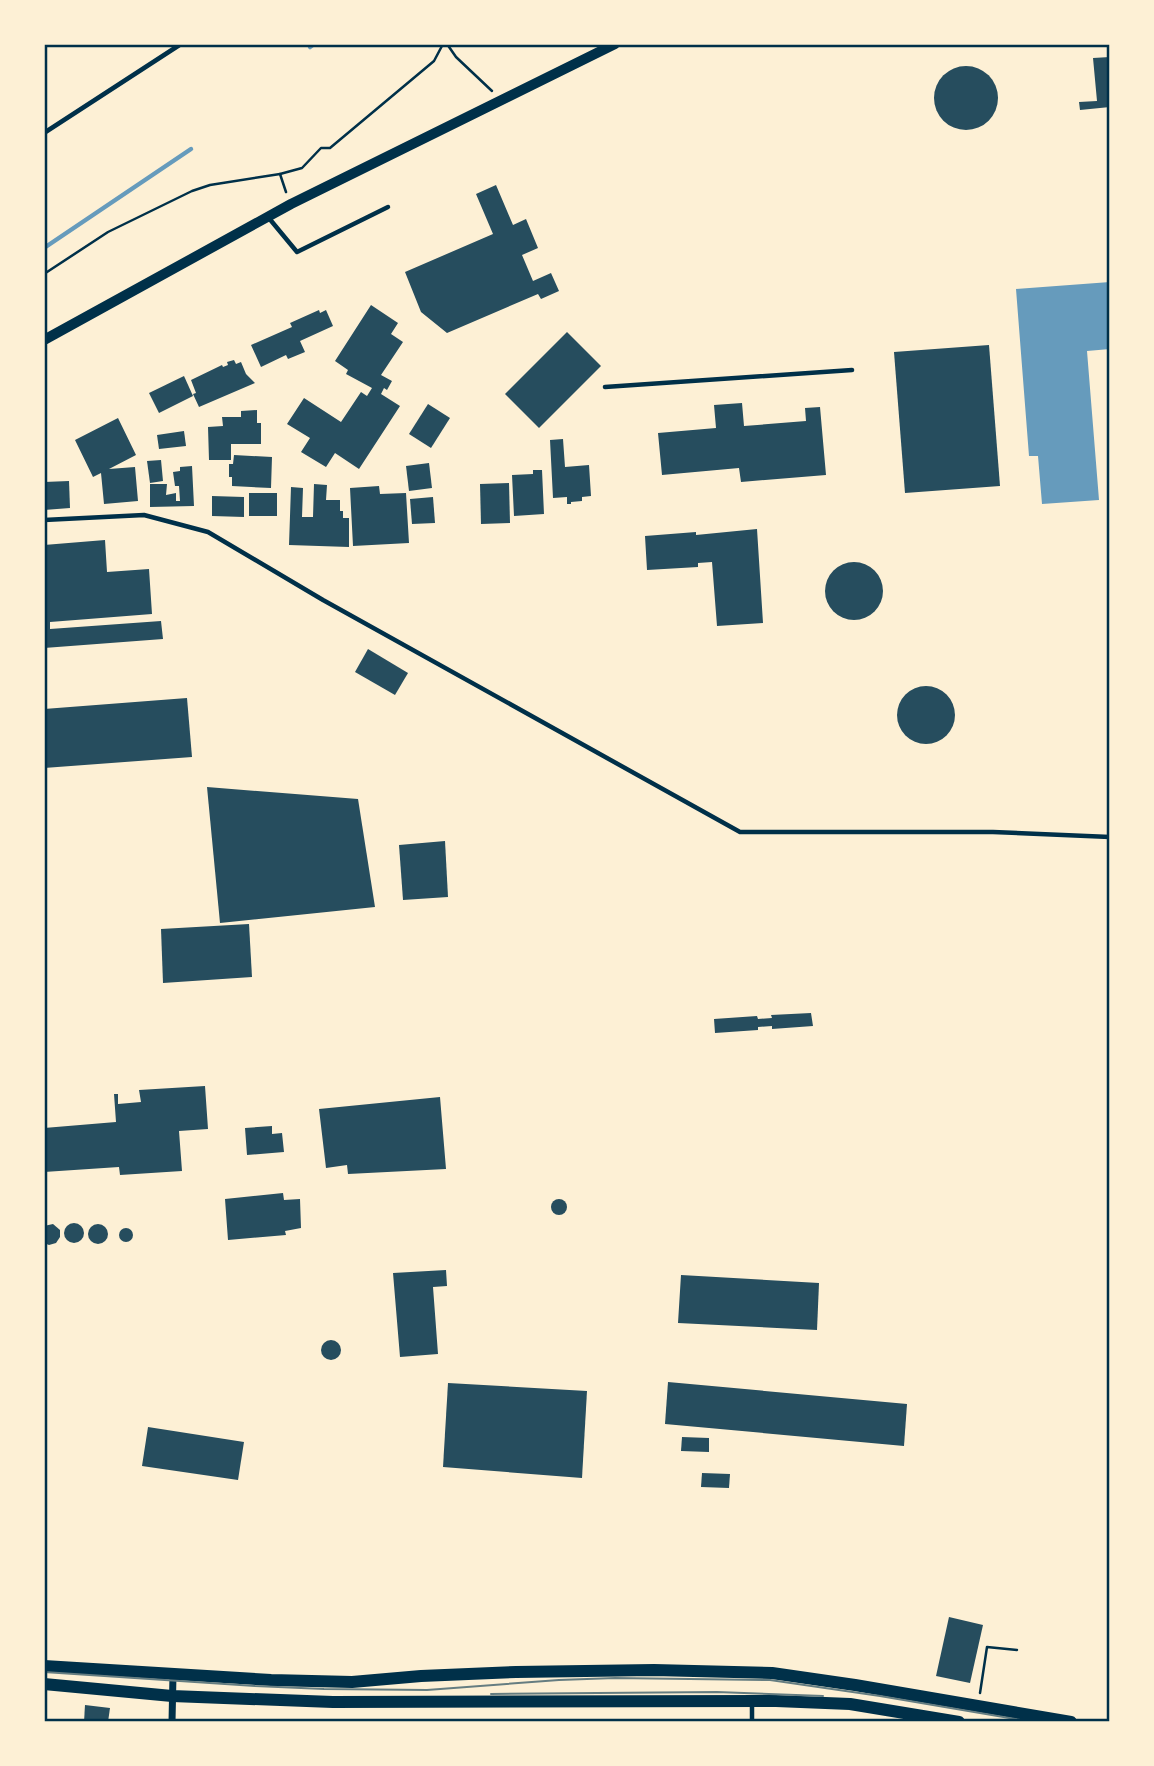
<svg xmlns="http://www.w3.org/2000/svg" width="1154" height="1766" viewBox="0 0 1154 1766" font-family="Overpass,sans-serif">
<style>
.water{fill:#669bbc}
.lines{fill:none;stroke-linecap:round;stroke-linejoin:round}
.stream{stroke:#669bbc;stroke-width:4.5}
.building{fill:#264d5e}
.path{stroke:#003049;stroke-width:2.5}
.service{stroke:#003049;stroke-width:4.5}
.minor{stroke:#003049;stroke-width:7}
.tertiary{stroke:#003049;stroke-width:10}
.secondary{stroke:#003049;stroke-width:12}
.tram{stroke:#657d81;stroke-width:2}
.neatline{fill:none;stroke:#003049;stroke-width:2.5}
</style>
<rect width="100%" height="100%" fill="#fdf0d5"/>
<polygon class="water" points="1110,282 1110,349 1087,351 1099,500 1042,504 1038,456 1029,456 1016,289"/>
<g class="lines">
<g class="stream">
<polyline points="310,47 314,44"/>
<polyline points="44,248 191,149"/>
</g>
</g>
<g class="building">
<polygon points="1110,57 1110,107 1080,110 1079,102 1097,101 1093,58"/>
<circle cx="966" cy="98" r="32"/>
<polygon points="496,185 513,225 526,219 538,248 522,255 533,281 551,273 559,291 541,299 538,294 447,333 421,312 405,272 493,234 476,194"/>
<polygon points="371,305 398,323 391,334 403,342 381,375 392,381 387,390 384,388 381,394 400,406 359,469 335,453 326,467 301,452 310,438 287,424 304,398 341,422 361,392 367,396 372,388 346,374 348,370 335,361"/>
<polygon points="319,310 320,313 326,310 333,326 300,341 305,352 288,359 286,355 261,367 251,345 292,327 290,323"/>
<polygon points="567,332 601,366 539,428 505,394"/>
<polygon points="989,345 1000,486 905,493 894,352"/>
<polygon points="234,360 236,364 241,362 246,374 255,383 199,407 193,394 196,393 191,380 222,365 223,367 228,365 227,362"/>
<polygon points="184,376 193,396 159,413 149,393"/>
<polygon points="742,403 744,426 806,421 805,408 820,407 826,475 741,482 739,468 662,475 658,433 716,428 714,405"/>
<polygon points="428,404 450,418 431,448 409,434"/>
<polygon points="257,410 257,423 261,423 261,444 231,444 231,460 209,460 208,427 223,426 222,417 241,417 241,411"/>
<polygon points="118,418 136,455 109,469 135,467 138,501 104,504 101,473 93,477 75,440"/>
<polygon points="184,431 186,446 159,449 157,435"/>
<polygon points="563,439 565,467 589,465 591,496 582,497 582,501 571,502 571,504 567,504 567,497 553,498 550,440"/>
<polygon points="234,455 272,457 271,488 232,486 232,477 229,477 229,464 233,464"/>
<polygon points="161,460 163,481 150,483 147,461"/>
<polygon points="429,463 432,488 409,491 406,466"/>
<polygon points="192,466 194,506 150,507 150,484 167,484 166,495 176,493 176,501 180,501 179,486 175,486 173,472 180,471 180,467"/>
<polygon points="533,470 542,470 544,514 514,516 512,475 533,474"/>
<polygon points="69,481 70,508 44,510 44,482"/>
<polygon points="509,483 510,523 481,524 480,484"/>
<polygon points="314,484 327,485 326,500 340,500 340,511 343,511 343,518 349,518 349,547 289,545 291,487 303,488 302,517 313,517"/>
<polygon points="379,486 380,494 406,493 409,543 353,546 350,488"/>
<rect x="249" y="493" width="28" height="23"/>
<polygon points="212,496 244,497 244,517 212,516"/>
<polygon points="433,497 435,523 412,524 410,499"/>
<polygon points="757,529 763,623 717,626 712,562 698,563 698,567 647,570 645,536 696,532 696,535"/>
<polygon points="105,540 107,572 149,569 152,614 50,622 50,629 161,621 163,639 44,648 44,545"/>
<circle cx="854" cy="591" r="29"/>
<polygon points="368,649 408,673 395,695 355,672"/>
<circle cx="926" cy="715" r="29"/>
<polygon points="187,698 192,757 44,768 44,709"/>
<polygon points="207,787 358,799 375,907 220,923"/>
<polygon points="445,841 448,897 403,900 399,845"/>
<polygon points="249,924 252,977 163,983 161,929"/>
<polygon points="811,1013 813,1026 772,1029 772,1026 758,1027 758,1030 715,1033 714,1019 757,1016 758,1019 772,1018 771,1015"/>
<polygon points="205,1086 208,1129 179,1131 182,1171 120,1175 119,1167 44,1172 44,1128 116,1122 114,1094 118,1094 118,1104 141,1102 139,1090"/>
<polygon points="440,1097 446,1169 348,1174 347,1165 326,1168 319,1109"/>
<polygon points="272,1126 272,1134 282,1133 284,1152 247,1155 245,1128"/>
<polygon points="283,1193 284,1200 300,1199 301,1228 285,1231 286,1235 228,1240 225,1199"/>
<circle cx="559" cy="1207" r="8"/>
<circle cx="74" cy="1233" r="10"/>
<polygon points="53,1224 60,1230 60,1237 56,1243 49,1245 44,1243 44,1226"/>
<circle cx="98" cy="1234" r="10"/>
<circle cx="126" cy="1235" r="7"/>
<polygon points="446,1270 447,1286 433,1287 438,1354 400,1357 393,1273"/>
<polygon points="681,1275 819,1283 817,1330 678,1323"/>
<circle cx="331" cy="1350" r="10"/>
<polygon points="668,1382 907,1404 904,1446 665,1424"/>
<polygon points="448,1383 587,1391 582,1478 443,1467"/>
<polygon points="148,1427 244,1442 238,1480 142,1466"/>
<polygon points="682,1437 709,1438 709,1452 681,1451"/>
<polygon points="702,1473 730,1474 729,1488 701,1487"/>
<polygon points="949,1617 983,1625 970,1683 936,1676"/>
<polygon points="85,1705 110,1708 108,1722 84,1722"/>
</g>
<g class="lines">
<g class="path">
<polyline points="447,44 456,57 492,91"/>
<polyline points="280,174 302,168 321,148 330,148 434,61 443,44"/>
<polyline points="44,274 108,232 192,191 210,185 280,174 286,192"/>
<polyline points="980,1693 987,1647 1017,1650"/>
</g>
<g class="service">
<polyline points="44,133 181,44"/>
<polyline points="268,217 297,252 388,207"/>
<polyline points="605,387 852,370"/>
<polyline points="44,520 144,515 208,532 323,600 740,832 993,832 1110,837"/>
<polyline points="752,1701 752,1722"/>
</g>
<polyline class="minor" points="172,1722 173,1675"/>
<polyline class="tertiary" points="44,340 291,204 615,44"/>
<g class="secondary">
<polyline points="44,1666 271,1680 352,1682 421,1676 516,1672 654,1670 772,1673 855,1685 1071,1722"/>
<polyline points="44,1684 172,1696 333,1702 776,1701 850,1704 959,1722"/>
</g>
<g class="tram">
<polyline points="44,1672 255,1686 324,1689 427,1690 559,1680 615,1678 770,1680 880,1696 1032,1722"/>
<polyline points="491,1694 717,1692 823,1696"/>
</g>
</g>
<rect width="1154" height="1766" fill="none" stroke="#fdf0d5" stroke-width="91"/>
<rect x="46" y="46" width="1062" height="1674" class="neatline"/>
</svg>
